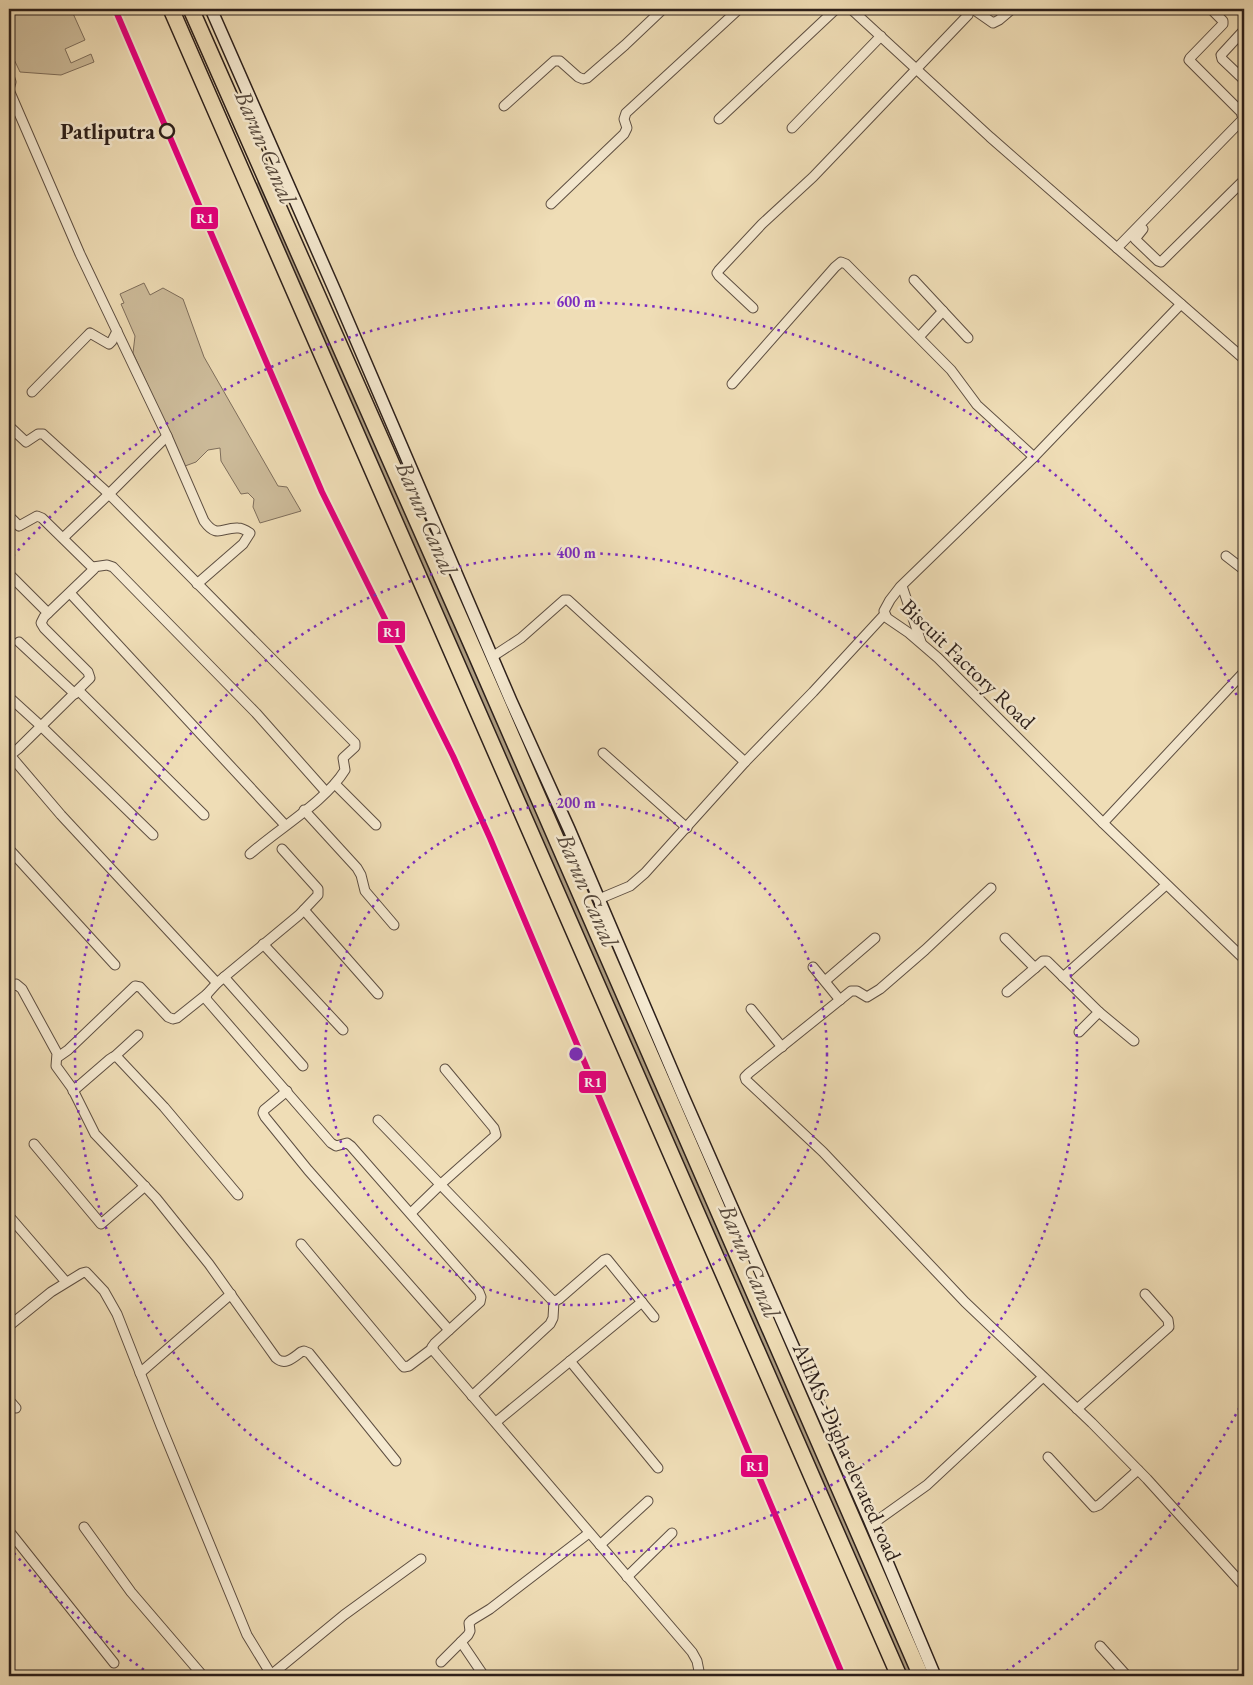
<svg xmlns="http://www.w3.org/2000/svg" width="1253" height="1685" viewBox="0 0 1253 1685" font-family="'EB Garamond',serif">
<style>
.green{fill:#cebd9c;stroke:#7e6e5c}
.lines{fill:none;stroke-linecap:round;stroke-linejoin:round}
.canal{stroke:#ad9d81;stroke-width:9}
.street-casing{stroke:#5e4f42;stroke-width:11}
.secondary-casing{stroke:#2d201b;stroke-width:14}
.highway-casing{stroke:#2d201b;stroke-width:18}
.street{stroke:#f5e9d0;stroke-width:9}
.secondary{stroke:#f5e9d0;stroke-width:11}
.highway{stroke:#efddb6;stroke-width:15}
.rail-casing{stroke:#2d201b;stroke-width:4.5}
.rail{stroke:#f5e9d0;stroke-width:2.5;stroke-dasharray:8;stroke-linecap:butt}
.rail-1-casing{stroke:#f5e9d0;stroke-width:10}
.rail-1{stroke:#e5007d;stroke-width:6}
.ring{fill:none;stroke:#7b2cbf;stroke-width:2.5;stroke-dasharray:2.5 5}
.stop-dot{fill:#f5e9d0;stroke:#2d201b;stroke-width:2.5}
.labels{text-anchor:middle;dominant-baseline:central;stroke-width:5;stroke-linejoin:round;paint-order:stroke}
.stop-label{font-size:22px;font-weight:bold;fill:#2d201b;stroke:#f5e9d0;text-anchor:end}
.street-label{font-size:22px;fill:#2d201b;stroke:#f5e9d0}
.water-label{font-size:24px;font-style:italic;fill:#5a4c3f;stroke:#f5e9d0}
.centre{fill:#7b2cbf;stroke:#f5e9d0;stroke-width:2.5}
.ring-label{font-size:15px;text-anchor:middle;font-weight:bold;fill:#7b2cbf;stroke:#f5e9d0;stroke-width:5;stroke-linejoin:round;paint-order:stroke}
.line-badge{stroke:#f5e9d0;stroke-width:2}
.badge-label{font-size:14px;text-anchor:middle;font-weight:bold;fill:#fff}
</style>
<rect width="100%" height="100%" fill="#efddb6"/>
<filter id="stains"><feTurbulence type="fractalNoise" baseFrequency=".004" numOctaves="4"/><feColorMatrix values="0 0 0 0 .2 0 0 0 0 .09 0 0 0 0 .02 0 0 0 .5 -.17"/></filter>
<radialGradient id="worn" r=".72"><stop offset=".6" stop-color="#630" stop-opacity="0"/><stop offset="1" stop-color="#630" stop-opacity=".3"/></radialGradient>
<g class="green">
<polygon points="9,9 71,9 85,40 65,49 71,63 91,54 94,62 61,75 20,72 9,49"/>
<polygon points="144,283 150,295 163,288 183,299 204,357 278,486 287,487 301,511 260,523 253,507 254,499 248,493 241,494 221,461 220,448 208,450 196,462 185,466 133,353 135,336 121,304 124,303 120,294"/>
</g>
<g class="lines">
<polyline class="canal" points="261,185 908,1676"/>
<g class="street-casing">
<g id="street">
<polyline points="851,9 990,137 1244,359"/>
<polyline points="973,9 993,23 999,20 1012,9"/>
<polyline points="1244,30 1221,55 1222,59 1244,80"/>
<polyline points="9,76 11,82 9,89"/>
<path d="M9,90L80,254L167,436L204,521C217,539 222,527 238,528C242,528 247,531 250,533L243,544L197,584"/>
<polyline points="504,106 554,61 560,61 578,77 583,79 587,78 625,45 663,9"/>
<polyline points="719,119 836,9"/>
<polyline points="792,128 881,36"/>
<polyline points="551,204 624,134 627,128 624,119 626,113 739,9"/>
<polyline points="1143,229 1135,239 1158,261 1161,262 1244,180"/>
<polyline points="1117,248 1243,119 1241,112 1189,60 1190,58 1223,24 1223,21 1211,9"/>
<polyline points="914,280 968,338"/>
<polyline points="1181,304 1034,457 900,587 890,600 884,611 887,618 909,633 938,658 1103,823 1244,959"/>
<polyline points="753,308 719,276 717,273 719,270 762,224 813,177 968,15 970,9"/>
<polyline points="919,337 943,311"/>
<polyline points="732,384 835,267 841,262 846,264 951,370 977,405 1034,457"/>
<polyline points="32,392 87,336 90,333 109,344 112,341 117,331"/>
<path d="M9,426L26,442L38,434H43L109,494L355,743V747L343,758L345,770C326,801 278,829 250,854"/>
<polyline points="9,516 19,526 37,516 42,518 94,569 44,617 41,623 44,628 88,672 90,678 18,749 13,753 9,752"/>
<polyline points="63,538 109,494 167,436"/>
<polyline points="1226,556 1244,570"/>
<polyline points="93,567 107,565 113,567 256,713 326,792"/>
<polyline points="9,574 48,613"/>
<polyline points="902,586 921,642"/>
<polyline points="70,593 285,825"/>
<polyline points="19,642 75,694"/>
<polyline points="492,657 521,638 564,600 568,600 745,762"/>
<polyline points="79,691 204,815"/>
<polyline points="9,697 42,727 153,835"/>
<polyline points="603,753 687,828"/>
<polyline points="9,754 61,815 217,983"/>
<polyline points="335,784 376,825"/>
<polyline points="304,810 357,868 361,875 365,891 394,925"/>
<polyline points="1103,823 1244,672"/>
<polyline points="9,849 115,965"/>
<polyline points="282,849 318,889 318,895 299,915 217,983 207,994 206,999 331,1143 336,1146 347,1143 351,1146 479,1292 481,1297 480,1302 435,1343 432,1347 433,1350 692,1652 697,1661 700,1676"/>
<polyline points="991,888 925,950 880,989 867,997 857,991 851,991 749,1073 745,1077 746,1080 823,1152 965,1302 1092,1423 1147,1479 1244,1586"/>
<polyline points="599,899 630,886 645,873 745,762 813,692 884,615"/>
<polyline points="304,910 378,994"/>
<polyline points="1005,938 1035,968 1043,961 1047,961 1099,1012 1079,1032"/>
<polyline points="263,944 343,1030"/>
<polyline points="813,967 840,1000"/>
<polyline points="224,977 303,1066"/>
<polyline points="1063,977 1166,885"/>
<polyline points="825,981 875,938"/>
<path d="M9,987L16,984L22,989L57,1053L56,1066L72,1088L95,1134L156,1198L209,1264L276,1358C285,1366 293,1358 301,1352L304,1351L309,1353L396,1461"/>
<polyline points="1007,992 1035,968"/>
<polyline points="751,1009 782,1047"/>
<polyline points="1099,1012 1134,1041"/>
<polyline points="115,1056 138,1035"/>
<polyline points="58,1057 68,1050 135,986 140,987 168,1017 173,1019 177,1018 207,994"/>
<polyline points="73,1091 110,1059 113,1057 117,1057 164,1107 238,1195"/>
<polyline points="287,1091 264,1110 263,1113 265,1117 308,1170 449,1330"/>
<polyline points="378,1120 552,1300 555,1301 559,1299 604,1260 607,1259 654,1317"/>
<polyline points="34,1144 101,1224 145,1186"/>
<polyline points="411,1213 441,1184 496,1135 494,1128 445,1069"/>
<polyline points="9,1216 66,1282"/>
<polyline points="301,1244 402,1365 404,1367 409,1366 433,1348"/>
<polyline points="9,1326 51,1292 82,1273 86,1272 104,1291 117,1314 161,1426 247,1635 272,1676"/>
<polyline points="570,1361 658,1468"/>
<polyline points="140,1373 231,1294"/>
<polyline points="472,1396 550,1324 553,1318 554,1301"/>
<polyline points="9,1400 16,1408"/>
<polyline points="1077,1409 1169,1327 1168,1320 1145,1294"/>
<polyline points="496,1422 642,1302"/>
<polyline points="1048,1457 1094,1507 1099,1505 1138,1470"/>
<polyline points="871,1525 927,1485 1043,1377"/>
<polyline points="84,1527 131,1592 203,1676"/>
<polyline points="9,1531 114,1663"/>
<polyline points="600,1545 648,1501"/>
<polyline points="627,1577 672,1533"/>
<polyline points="461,1642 484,1676"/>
<polyline points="1100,1646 1127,1676"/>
<polyline points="441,1662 468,1635 470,1631 469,1623 472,1620 490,1609 589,1533"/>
<polyline points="271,1675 344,1615 421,1559"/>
</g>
</g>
<g class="secondary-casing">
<polyline id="secondary" points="211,9 335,291 511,701 569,829 683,1096 869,1519 935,1676"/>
</g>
<g class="highway-casing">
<g id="highway">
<polyline points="171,9 899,1676"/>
<polyline points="191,9 474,650 921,1676"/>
</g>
</g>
<use href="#street" class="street"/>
<use href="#secondary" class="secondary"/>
<use href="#highway" class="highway"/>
<g class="rail-casing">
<polyline id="rail" points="115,9 322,492 453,756 490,838 843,1676"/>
</g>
<use href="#rail" class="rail"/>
<g class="rail-1-casing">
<polyline id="rail-1" points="115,9 322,492 453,756 490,838 843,1676"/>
</g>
<use href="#rail-1" class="rail-1"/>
</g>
<g class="ring">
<circle cx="576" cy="1054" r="251"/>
<circle cx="576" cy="1054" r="501"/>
<path d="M1243 1401A752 752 0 0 1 1002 1674M150 1674A752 752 0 0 1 13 1552M13 556A752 752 0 0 1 1243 707"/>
</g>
<circle class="stop-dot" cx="167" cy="131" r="7"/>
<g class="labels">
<g class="stop-label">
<text x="155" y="131">Patliputra</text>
</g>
<g class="street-label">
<text transform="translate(968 664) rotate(44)">Biscuit Factory Road</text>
<text transform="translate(847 1452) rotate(66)">AIIMS- Digha elevated road</text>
</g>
<g class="water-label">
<text transform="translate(266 147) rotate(67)">Barun Canal</text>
<text transform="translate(427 518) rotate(67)">Barun Canal</text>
<text transform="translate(588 890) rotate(67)">Barun Canal</text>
<text transform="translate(750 1261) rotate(67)">Barun Canal</text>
</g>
</g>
<circle cx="576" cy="1054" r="8" class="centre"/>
<g class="ring-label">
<text x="576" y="307">600 m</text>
<text x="576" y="558">400 m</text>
<text x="576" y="808">200 m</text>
</g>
<g class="line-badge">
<rect x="190" y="206" width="29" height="24" rx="5" fill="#e5007d"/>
<rect x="377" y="620" width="29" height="24" rx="5" fill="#e5007d"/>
<rect x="578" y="1070" width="29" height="24" rx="5" fill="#e5007d"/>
<rect x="740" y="1454" width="29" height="24" rx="5" fill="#e5007d"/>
</g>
<g class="badge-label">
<text x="205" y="223">R1</text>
<text x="392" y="637">R1</text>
<text x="593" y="1087">R1</text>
<text x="755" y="1471">R1</text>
</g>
<rect width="1253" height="1685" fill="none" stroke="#efddb6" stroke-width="30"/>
<rect x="10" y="10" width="1233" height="1665" fill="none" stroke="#2d201b" stroke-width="2.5"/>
<rect x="15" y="15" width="1223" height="1655" fill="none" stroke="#2d201b"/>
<rect width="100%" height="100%" filter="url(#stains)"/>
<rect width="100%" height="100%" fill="url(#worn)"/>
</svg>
